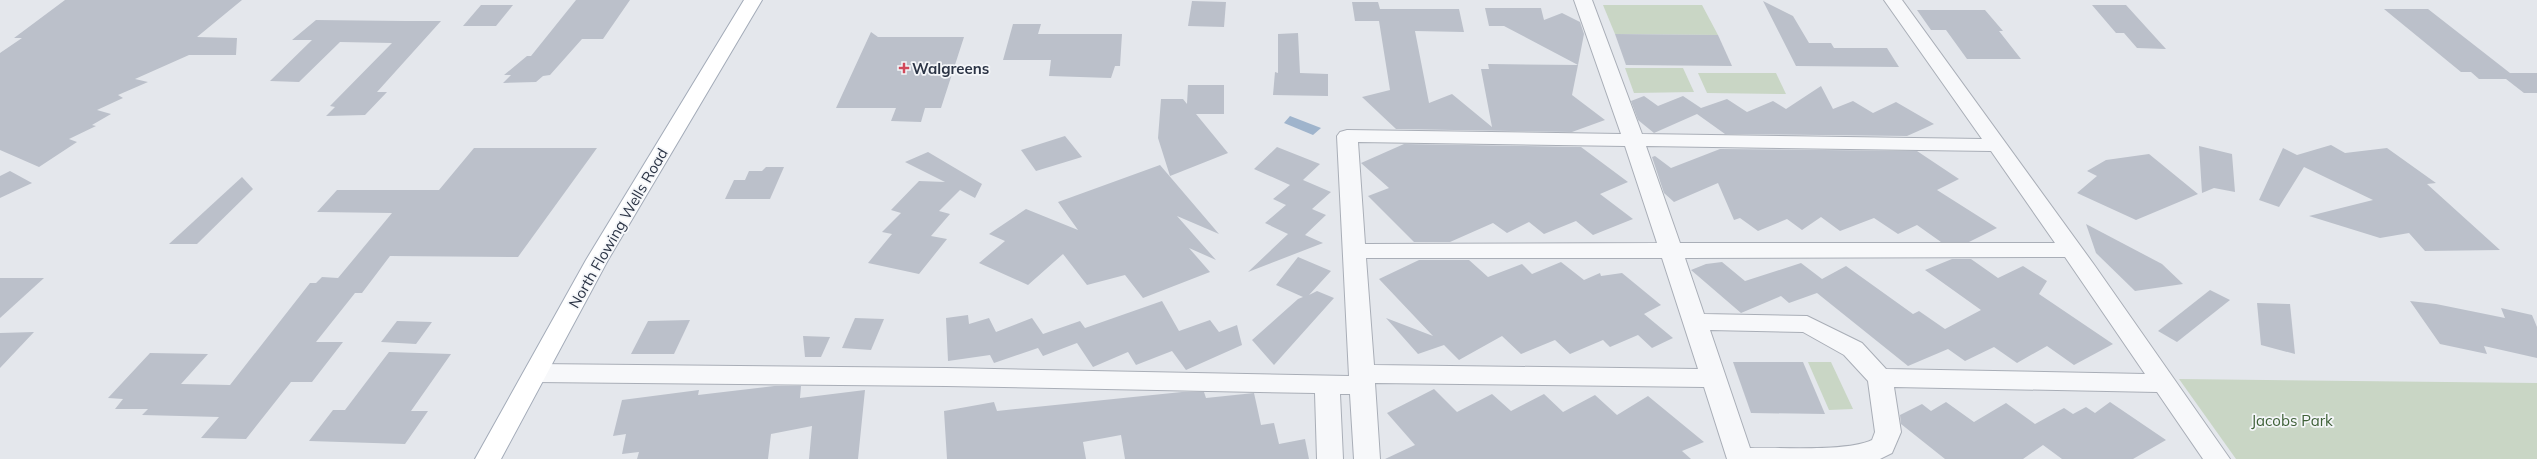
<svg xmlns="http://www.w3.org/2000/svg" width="2537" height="459" viewBox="0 0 2537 459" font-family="Mulish,sans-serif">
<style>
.green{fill:#c9d6c5}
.water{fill:#9fb4cc}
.building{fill:#bbc0ca}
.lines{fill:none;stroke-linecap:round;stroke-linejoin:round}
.minor-casing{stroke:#a9aeb7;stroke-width:2}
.major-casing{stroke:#a3abb8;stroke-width:2}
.minor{fill:#f7f8fa;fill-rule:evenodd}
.major{fill:#fff;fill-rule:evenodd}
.poi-dot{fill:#d1495b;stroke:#f4f6f9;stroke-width:1.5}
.labels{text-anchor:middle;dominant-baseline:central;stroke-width:3.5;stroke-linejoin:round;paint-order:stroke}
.poi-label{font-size:15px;font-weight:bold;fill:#2b3445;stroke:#f4f6f9;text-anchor:start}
.street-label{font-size:15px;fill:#2b3445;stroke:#f4f6f9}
.park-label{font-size:15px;fill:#3f6138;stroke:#f4f6f9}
</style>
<rect width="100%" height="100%" fill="#e4e7ec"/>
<g class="green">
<polygon points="1603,5 1702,5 1718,35 1615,34"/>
<polygon points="1625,68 1683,68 1694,92 1634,93"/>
<polygon points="1698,73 1776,73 1786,94 1707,93"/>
<polygon points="1808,362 1831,362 1853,409 1829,410"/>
<polygon points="2179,379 2537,383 2537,459 2236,459"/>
</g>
<polygon class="water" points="1290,116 1321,128 1313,135 1284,123"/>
<g class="building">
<polygon points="65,0 242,0 197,37 237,38 236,55 189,55 135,79 148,82 118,95 123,98 97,110 111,114 92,125 96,126 69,139 77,142 39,167 0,150 0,53 22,38 14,38"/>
<polygon points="576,0 630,0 603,39 582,39 550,75 543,76 536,82 503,83 511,75 504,75 527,56 531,56"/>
<polygon points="1192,1 1226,2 1224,27 1188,26"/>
<polygon points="1763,1 1793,16 1809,43 1831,43 1834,48 1887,48 1899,67 1796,66"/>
<polygon points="1352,2 1378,2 1380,9 1459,9 1464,32 1415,31 1429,103 1452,94 1492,127 1481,69 1489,69 1488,64 1578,65 1572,95 1605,120 1572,132 1396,129 1362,97 1390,90 1379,21 1355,21"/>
<polygon points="481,5 513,5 496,26 463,26"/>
<polygon points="2092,5 2126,5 2166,49 2137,48 2124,33 2116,33"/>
<polygon points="1485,8 1541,8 1544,20 1562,13 1580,22 1584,34 1578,65 1504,26 1489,26"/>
<polygon points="2384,9 2428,9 2510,73 2537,73 2537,93 2524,93 2506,79 2479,79 2471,72 2461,72"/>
<polygon points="1917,10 1985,10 2003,31 1999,31 2021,59 1967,59 1946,30 1931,30"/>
<polygon points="316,20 405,21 441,21 377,92 387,92 365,115 326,116 335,107 330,106 392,43 340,42 299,82 270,81 312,40 292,40"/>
<polygon points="1013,24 1041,24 1038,34 1122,34 1120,66 1115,66 1111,78 1049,76 1051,60 1003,60"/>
<polygon points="871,32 878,37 964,37 941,108 925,108 921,122 891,121 896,108 836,108"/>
<polygon points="1298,33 1300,73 1328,74 1328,96 1273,95 1275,72 1278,73 1278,34"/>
<polygon points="1615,34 1718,35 1732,66 1626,65"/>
<polygon points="1188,85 1224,85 1224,114 1196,114 1228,153 1170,176 1158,138 1161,99 1183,99 1187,104"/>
<polygon points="1821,86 1833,109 1853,101 1873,113 1896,102 1934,124 1907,136 1725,134 1697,114 1654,133 1638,120 1631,101 1644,96 1658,106 1683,96 1701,108 1727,99 1747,112 1773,101 1786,109"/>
<polygon points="1065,136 1082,157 1036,171 1021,150"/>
<polygon points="1404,144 1581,147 1628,182 1600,194 1633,219 1593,235 1576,221 1544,234 1529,222 1507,233 1493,223 1450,242 1414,242 1368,196 1389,188 1361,163"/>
<polygon points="2331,145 2345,153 2387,148 2436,183 2427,184 2500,250 2425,251 2409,233 2380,238 2309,216 2373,200 2304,167 2279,207 2259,200 2283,148 2297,155"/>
<polygon points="2199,146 2232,154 2235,192 2214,188 2202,193"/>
<polygon points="1277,147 1320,164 1303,180 1331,192 1312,209 1326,215 1305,235 1323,243 1248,272 1288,234 1265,223 1286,205 1273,199 1290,185 1254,169"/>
<polygon points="474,148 597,148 518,257 390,256 362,293 355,293 316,342 343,342 312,382 291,382 246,439 201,438 219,417 142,415 148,409 115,409 123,399 108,398 150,353 208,354 181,384 230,385 310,283 316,283 322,277 338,278 392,213 317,212 337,190 439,190"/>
<polygon points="1720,149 1917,151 1959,179 1937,190 1997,228 1969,242 1941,242 1917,225 1898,234 1874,218 1840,231 1821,217 1802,230 1787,219 1758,231 1740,218 1734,220 1718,183 1674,202 1664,193 1652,157 1655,156 1671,168"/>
<polygon points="928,152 982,184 975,198 960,190 939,211 950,214 931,236 947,239 919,274 868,263 892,234 882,232 901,213 891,210 919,181 945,182 905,162"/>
<polygon points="2149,154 2198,194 2136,220 2077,193 2097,176 2087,171 2106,160"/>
<polygon points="1160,165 1219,234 1177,216 1216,260 1189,248 1210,272 1143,298 1125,275 1087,285 1063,254 1028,285 979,263 1005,241 989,234 1026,209 1078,230 1058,202"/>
<polygon points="766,167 784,167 770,199 725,199 734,180 745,180 749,171 762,171"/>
<polygon points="10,171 32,183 0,198 0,176"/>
<polygon points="242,177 253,189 197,244 169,244"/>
<polygon points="2086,224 2162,264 2183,284 2135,291 2096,253"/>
<polygon points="1298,257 1331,271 1309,295 1317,291 1334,298 1274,365 1252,340 1298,299 1303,297 1276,285"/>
<polygon points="1952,259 1971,259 1998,278 2023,266 2047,281 2039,294 2113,344 2074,365 2047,346 2017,363 1994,347 1965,361 1948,349 1908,366 1817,293 1789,303 1781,296 1741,313 1691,270 1706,264 1722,262 1745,281 1801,263 1822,279 1846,266 1913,314 1919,311 1945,329 1981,310 1925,270"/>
<polygon points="1419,260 1469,260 1488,277 1522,264 1532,274 1561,262 1584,280 1600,273 1601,276 1622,273 1661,305 1644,314 1673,338 1652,348 1638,335 1610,347 1603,340 1570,354 1555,340 1521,354 1502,336 1459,360 1444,345 1418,354 1386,318 1433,336 1379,279"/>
<polygon points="0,278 44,278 0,318"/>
<polygon points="2210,290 2230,300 2177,342 2158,331"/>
<polygon points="1162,301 1179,331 1210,320 1219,332 1237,325 1242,345 1186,370 1172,351 1136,365 1128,352 1093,367 1077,343 1043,356 1038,348 994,363 990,355 948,361 946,318 968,315 969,324 989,318 996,332 1032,318 1043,334 1080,321 1085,328"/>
<polygon points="2410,301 2436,304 2505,318 2501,308 2532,315 2537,327 2537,358 2484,346 2487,354 2440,344"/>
<polygon points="2257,303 2290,304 2295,354 2261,345"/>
<polygon points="855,318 884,319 871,350 842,348"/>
<polygon points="690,320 674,354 631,354 648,321"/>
<polygon points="397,321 432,322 416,344 381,342"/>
<polygon points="34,332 0,368 0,333"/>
<polygon points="803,336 830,337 821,357 805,357"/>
<polygon points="389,352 451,354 411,411 428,411 405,444 309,441 333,410 345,410"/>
<polygon points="1733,362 1803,362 1825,414 1751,413"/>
<polygon points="774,386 801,386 800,398 865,390 858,459 809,459 812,426 771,434 768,459 637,459 639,452 622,454 626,434 613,436 622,400 699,390 698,395"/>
<polygon points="1434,389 1457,412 1492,394 1511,411 1544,394 1563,412 1595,395 1617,415 1648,396 1704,442 1682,451 1691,459 1385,459 1415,445 1387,413"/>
<polygon points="1182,392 1204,392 1206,398 1254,393 1261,425 1274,423 1279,444 1305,439 1309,459 1125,459 1121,435 1083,442 1086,459 947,459 944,411 994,402 997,411"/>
<polygon points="1946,402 1974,422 2006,403 2035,424 2064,408 2073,414 2086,407 2095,413 2110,402 2166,440 2133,459 2062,459 2043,445 2023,459 1945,459 1901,424 1900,415 1922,404 1931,411"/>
</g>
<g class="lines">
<g class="minor-casing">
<path id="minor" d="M1574,0H1592L1642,134L1982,139L1884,0H1902L2095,266L2230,459H2203L2157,392L1894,387L1901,432L1892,453L1880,459H1727L1704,387L1375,383L1380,459H1354L1350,394H1340L1343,459H1317L1315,393L946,386L536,382L527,379L524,373L527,367L536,364L946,368L1349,376L1337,136L1340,132L1347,130L1621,134ZM1358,142L1625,146L1657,243L1365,244ZM1646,146L1991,151L2055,243H1680ZM2065,257L2145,374L1886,369L1862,343L1807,316L1704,314L1685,258ZM1366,258H1662L1698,369L1374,365ZM1710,330L1803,332L1844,355L1868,381L1875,432L1872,440C1847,452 1781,447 1750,448Z"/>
</g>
<g class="major-casing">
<polygon id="major" points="744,0 762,0 608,260 501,459 475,459 586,260"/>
</g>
<use href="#minor" class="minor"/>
<use href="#major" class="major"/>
</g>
<path class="poi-dot" d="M902 62h4v4h4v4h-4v4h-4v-4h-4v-4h4z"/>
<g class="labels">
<g class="poi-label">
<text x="912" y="68">Walgreens</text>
</g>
<g class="street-label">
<text transform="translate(618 228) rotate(-60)">North Flowing Wells Road</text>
</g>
<g class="park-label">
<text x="2292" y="420">Jacobs Park</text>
</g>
</g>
</svg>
